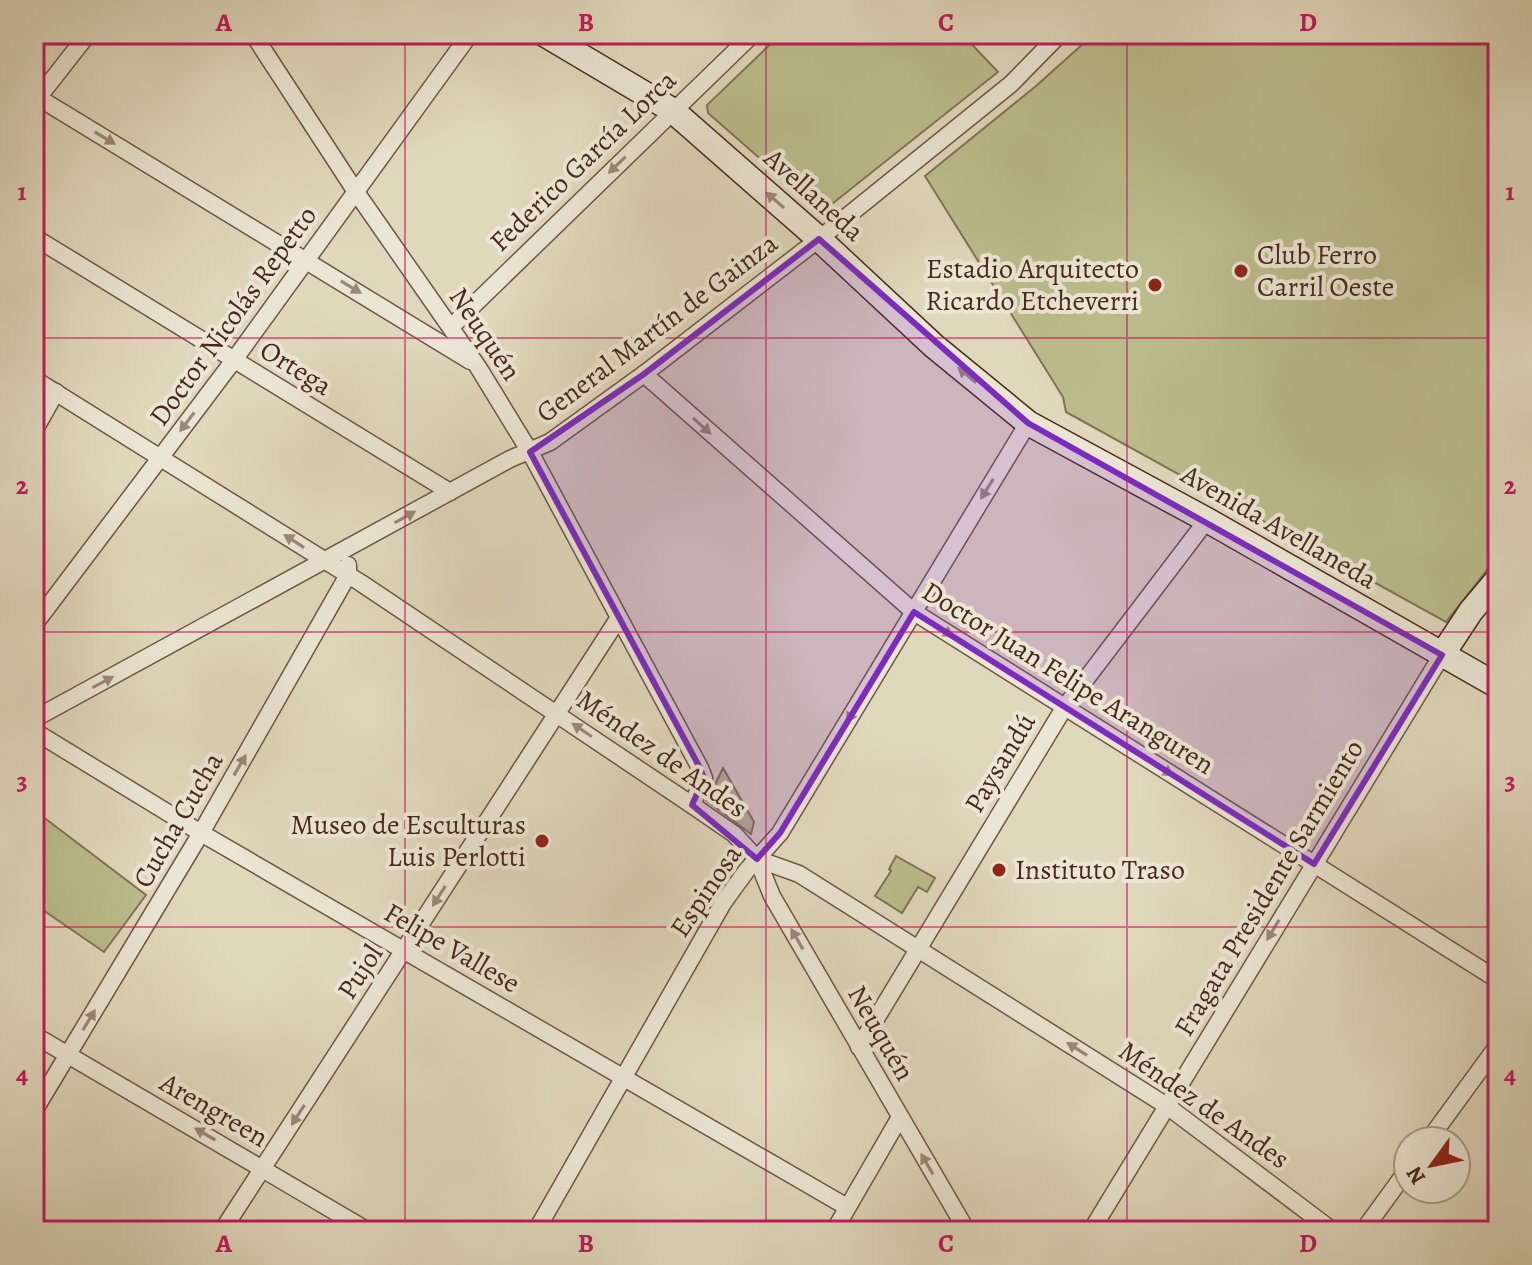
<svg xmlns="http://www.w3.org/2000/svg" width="1532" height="1265" viewBox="0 0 1532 1265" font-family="Alegreya,serif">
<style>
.green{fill:#bbbc8c;stroke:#827354;stroke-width:2}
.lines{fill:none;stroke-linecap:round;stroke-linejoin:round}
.street-casing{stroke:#6e5644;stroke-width:19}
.secondary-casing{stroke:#482a1c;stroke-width:27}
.street{stroke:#ebe6d4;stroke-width:16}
.secondary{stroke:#ebe6d4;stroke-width:24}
.oneway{fill:#9a8878}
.marked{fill:#7b2cbf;fill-opacity:0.2;stroke:#7b2cbf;stroke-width:6;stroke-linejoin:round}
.grid{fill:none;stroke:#c2185b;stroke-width:2;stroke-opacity:0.55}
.poi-dot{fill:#8f2418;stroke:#ebe6d4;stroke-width:3}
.labels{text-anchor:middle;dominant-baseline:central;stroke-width:8;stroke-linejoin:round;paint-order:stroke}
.street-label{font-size:28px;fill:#482a1c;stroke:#ebe6d4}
.poi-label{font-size:28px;fill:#482a1c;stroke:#ebe6d4;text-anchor:start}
.neatline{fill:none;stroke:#c2185b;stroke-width:3}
.grid-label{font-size:26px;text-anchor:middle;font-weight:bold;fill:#c2185b}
</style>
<rect width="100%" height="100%" fill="#e0d8bd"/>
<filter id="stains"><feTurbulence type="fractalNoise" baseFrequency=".0025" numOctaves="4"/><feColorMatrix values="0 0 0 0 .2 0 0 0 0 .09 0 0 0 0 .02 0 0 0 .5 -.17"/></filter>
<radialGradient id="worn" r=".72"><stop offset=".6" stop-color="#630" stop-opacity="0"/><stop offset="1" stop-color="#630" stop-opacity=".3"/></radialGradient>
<g class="green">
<polygon points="781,34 962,34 998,72 827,208 820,211 708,113 707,105"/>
<polygon points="1094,34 1498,34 1498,556 1446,622 1066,412 1063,397 925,176 1036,86"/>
<polygon points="723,768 754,822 751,834 707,801"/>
<polygon points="34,810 146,895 104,952 43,910 34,899"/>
<polygon points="896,856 935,878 927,892 918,887 902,913 875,896 891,871 889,869"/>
</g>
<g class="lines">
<g class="street-casing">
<g id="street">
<polyline points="253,34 356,192 478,367 530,452 700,768 704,778 692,805"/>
<polyline points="34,95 470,361"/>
<polyline points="34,103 88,34"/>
<polyline points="34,237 450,492"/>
<polyline points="451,327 753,34"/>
<polyline points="644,374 914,612 1498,980"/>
<polyline points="34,379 361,583 692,805 734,834 757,859 799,874 1167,1106 1333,1231"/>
<polyline points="34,431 56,392"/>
<polyline points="34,625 234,360 470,34"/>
<polyline points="34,719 510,459 550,442 644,374 819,239 1011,84 1060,34"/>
<polyline points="34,731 201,833 847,1207"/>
<polyline points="757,859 772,896 967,1231"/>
<polyline points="34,1035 368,1231"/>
<polyline points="859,1047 1064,708 1207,520"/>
<polyline points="34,1111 201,833 348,575 348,565"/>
<polyline points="1428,1141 1498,1045"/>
<polyline points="222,1231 618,619"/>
<polyline points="536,1231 723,903 747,870 780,833 1028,423"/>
<polyline points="834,1231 900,1117"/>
<polyline points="1091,1231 1442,655"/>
<polyline points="1363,1231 1408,1169"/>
</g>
</g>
<g class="secondary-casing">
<g id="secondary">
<polyline points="544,34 672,110 819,239 934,346 1028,423 1207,520 1498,686"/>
<polyline points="1442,655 1471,611 1498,579"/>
</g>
</g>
<use href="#street" class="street"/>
<use href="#secondary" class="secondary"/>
</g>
<defs><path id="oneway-solid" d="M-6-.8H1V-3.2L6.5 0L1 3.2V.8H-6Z" transform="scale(2)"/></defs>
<g class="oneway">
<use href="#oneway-solid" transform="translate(105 138) rotate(31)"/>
<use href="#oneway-solid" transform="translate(617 165) rotate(136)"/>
<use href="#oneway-solid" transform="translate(775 200) rotate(-139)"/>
<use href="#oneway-solid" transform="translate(351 287) rotate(31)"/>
<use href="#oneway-solid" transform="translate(967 375) rotate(-140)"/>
<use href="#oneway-solid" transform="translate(187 422) rotate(127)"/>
<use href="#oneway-solid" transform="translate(702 426) rotate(42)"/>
<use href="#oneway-solid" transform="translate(987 489) rotate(122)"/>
<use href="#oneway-solid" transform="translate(405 517) rotate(-29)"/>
<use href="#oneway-solid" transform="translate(294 541) rotate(-147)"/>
<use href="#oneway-solid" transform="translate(943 630) rotate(32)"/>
<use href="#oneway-solid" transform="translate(103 682) rotate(-28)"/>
<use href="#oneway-solid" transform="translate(853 712) rotate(121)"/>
<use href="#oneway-solid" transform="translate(582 730) rotate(-146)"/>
<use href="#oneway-solid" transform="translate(240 765) rotate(-60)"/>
<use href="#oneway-solid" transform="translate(1163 769) rotate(32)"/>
<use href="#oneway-solid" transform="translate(439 896) rotate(123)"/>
<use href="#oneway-solid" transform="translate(1273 930) rotate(121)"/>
<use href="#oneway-solid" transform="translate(797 939) rotate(-120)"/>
<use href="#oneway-solid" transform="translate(89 1020) rotate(-59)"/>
<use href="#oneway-solid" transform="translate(1077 1049) rotate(-148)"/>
<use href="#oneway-solid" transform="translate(298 1115) rotate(123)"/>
<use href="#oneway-solid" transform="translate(205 1134) rotate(-150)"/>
<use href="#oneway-solid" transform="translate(927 1164) rotate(-120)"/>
</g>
<path class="marked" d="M819,239L1028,423L1442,655L1314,864L914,612L780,833L757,859L692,805L704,778L700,768L530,452L644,374Z"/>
<path class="grid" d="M405,34V1231M766,34V1231M1127,34V1231M34,338H1498M34,632H1498M34,927H1498"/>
<g class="poi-dot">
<circle cx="1241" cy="271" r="8"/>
<circle cx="1155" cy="285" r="8"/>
<circle cx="542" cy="841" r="8"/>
<circle cx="999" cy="870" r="8"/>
</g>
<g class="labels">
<g class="street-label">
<text transform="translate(583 161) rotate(-44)">Federico García Lorca</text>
<text transform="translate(814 195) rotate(42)">Avellaneda</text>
<text transform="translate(233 316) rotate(-54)">Doctor Nicolás Repetto</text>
<text transform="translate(657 328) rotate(-37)">General Martín de Gainza</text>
<text transform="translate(485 334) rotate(56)">Neuquén</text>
<text transform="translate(296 368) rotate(32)">Ortega</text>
<text transform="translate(1279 527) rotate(30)">Avenida Avellaneda</text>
<text transform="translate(1068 678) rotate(32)">Doctor Juan Felipe Aranguren</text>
<text transform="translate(662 754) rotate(35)">Méndez de Andes</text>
<text transform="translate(1000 763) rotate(-59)">Paysandú</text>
<text transform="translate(178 820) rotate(-60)">Cucha Cucha</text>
<text transform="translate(1269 888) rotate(-59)">Fragata Presidente Sarmiento</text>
<text transform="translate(706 891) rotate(-56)">Espinosa</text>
<text transform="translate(452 948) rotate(30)">Felipe Vallese</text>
<text transform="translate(360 972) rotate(-57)">Pujol</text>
<text transform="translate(881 1033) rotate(60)">Neuquén</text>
<text transform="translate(1204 1105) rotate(35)">Méndez de Andes</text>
<text transform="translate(214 1110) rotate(30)">Arengreen</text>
</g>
<g class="poi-label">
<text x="1257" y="255">Club Ferro<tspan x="1257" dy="32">Carril Oeste</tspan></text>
<text x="1139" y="269" text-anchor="end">Estadio Arquitecto<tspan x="1139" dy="32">Ricardo Etcheverri</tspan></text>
<text x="526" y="825" text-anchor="end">Museo de Esculturas<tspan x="526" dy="32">Luis Perlotti</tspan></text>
<text x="1015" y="870">Instituto Traso</text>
</g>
</g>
<rect width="1532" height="1265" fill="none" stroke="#e0d8bd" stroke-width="88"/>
<g transform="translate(1432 1165) rotate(237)"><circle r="38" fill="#ebe6d4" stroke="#aa9b8a" stroke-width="2"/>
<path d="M0-6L14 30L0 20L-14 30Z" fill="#8f2418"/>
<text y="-12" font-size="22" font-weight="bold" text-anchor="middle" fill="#482a1c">N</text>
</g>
<rect x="44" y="44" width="1444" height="1177" class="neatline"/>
<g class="grid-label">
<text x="224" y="31">A</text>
<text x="586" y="31">B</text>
<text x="946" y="31">C</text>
<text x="1308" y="31">D</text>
<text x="22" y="200">1</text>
<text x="1510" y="200">1</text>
<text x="22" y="494">2</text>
<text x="1510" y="494">2</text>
<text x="22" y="789">3</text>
<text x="1510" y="789">3</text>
<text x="22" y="1083">4</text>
<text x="1510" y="1083">4</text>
<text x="224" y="1252">A</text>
<text x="586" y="1252">B</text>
<text x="946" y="1252">C</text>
<text x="1308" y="1252">D</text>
</g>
<rect width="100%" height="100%" filter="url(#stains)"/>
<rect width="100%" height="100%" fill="url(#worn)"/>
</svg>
